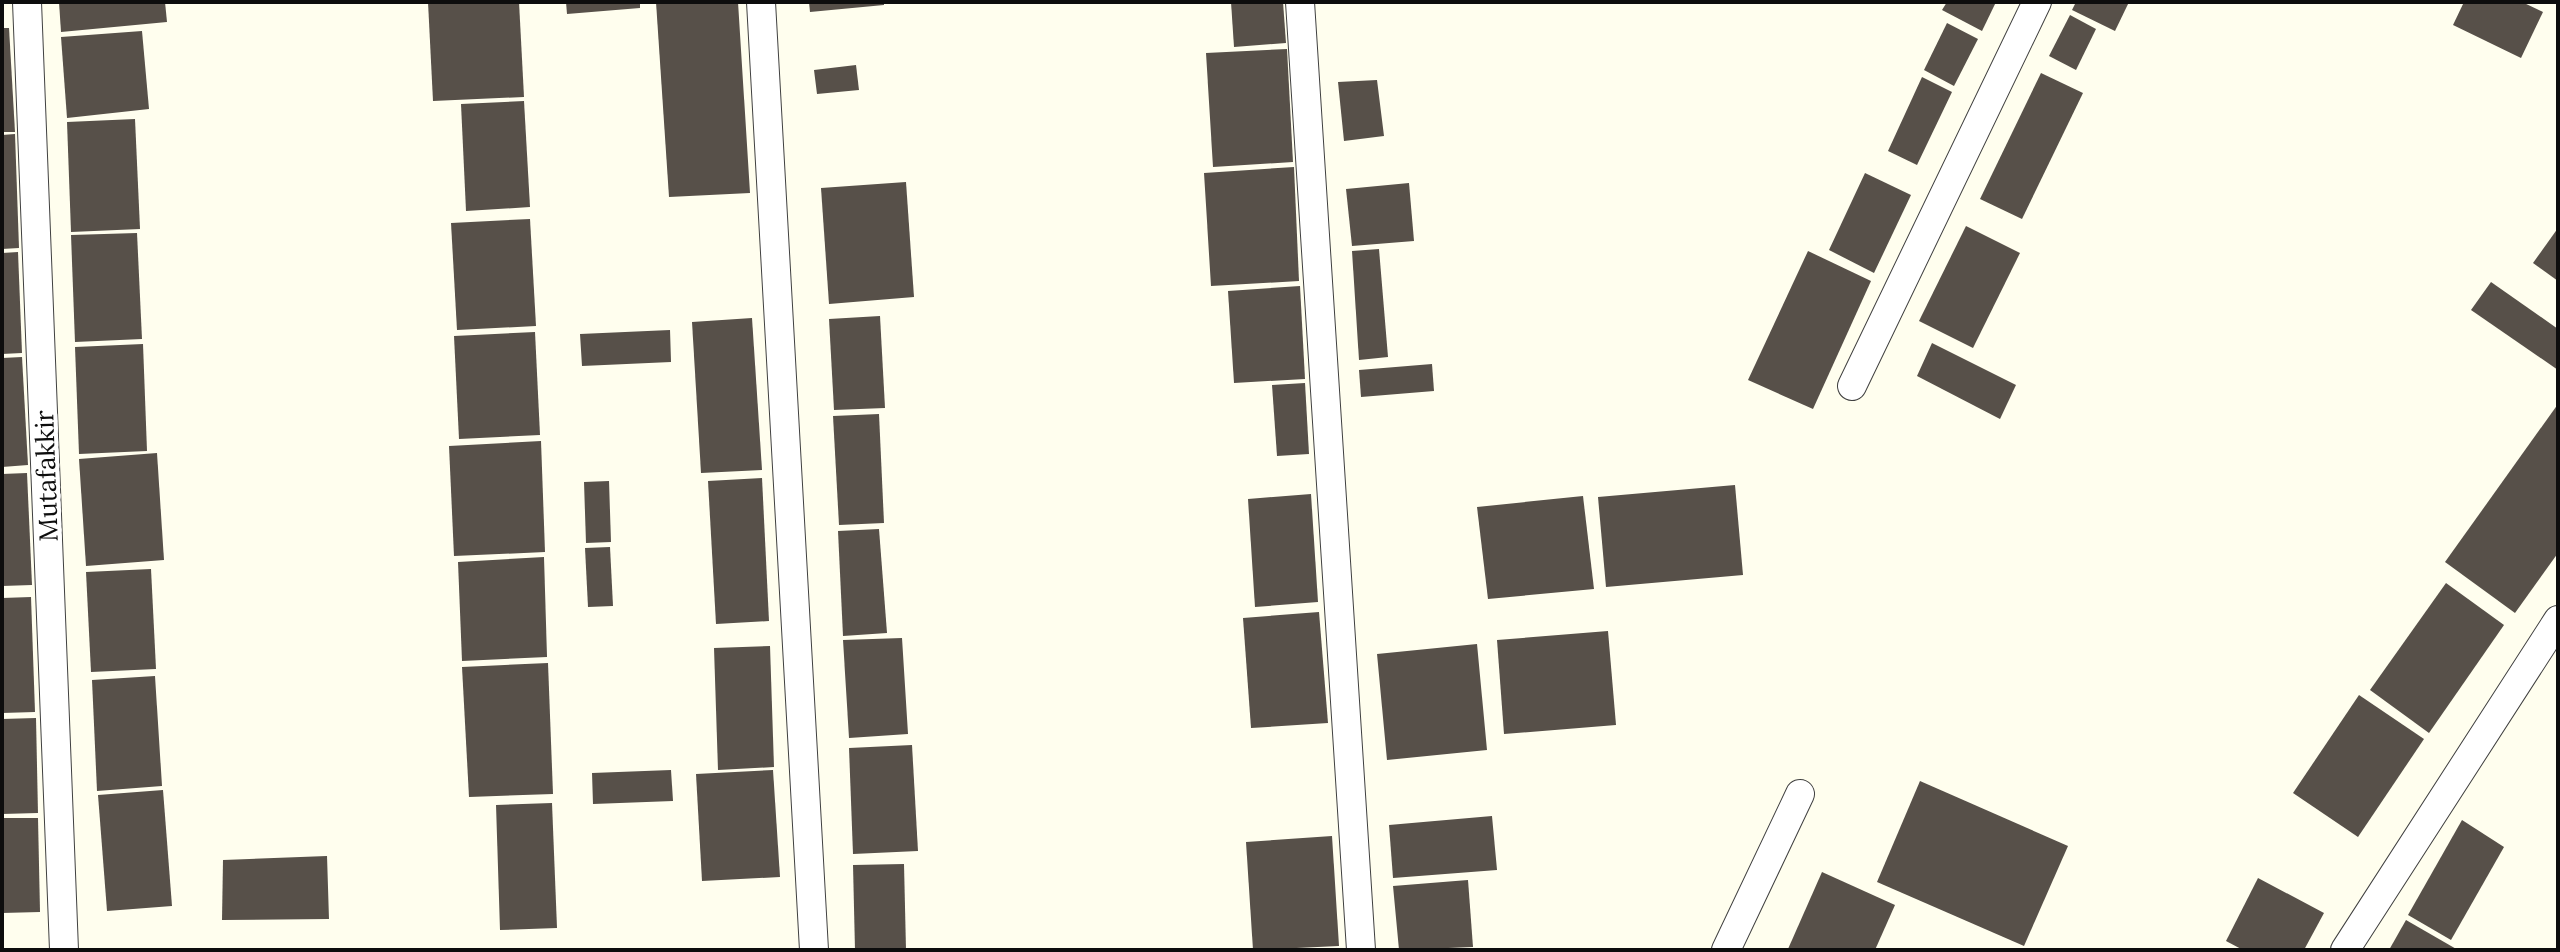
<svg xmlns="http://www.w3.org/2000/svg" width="2560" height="952" viewBox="0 0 2560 952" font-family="Lora,serif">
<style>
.building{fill:#575049}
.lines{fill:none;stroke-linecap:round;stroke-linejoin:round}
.minor-casing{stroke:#404040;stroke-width:30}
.minor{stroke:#fff;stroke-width:28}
.labels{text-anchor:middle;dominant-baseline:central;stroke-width:8;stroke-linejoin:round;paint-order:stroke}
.street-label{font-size:26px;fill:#0d0d0d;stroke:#fff}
</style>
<rect width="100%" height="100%" fill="#fffeee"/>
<g class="building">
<polygon points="59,2 165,2 167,22 61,32"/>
<polygon points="428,2 519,2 524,97 433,101"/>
<polygon points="566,2 640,2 640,8 567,14"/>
<polygon points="656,2 738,2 750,193 669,197"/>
<polygon points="809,2 884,2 884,5 810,12"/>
<polygon points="1231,2 1283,2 1286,43 1234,47"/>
<polygon points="1947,2 1996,2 1982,31 1942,10"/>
<polygon points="2076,2 2129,2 2115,31 2072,10"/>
<polygon points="2464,2 2522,2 2543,12 2521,58 2453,25"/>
<polygon points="2070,15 2096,29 2076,70 2049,56"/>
<polygon points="1947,23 1978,39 1954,86 1924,70"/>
<polygon points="2,28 9,28 15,132 2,132"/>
<polygon points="142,31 149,109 67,118 61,37"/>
<polygon points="1287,49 1293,162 1213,167 1206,53"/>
<polygon points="856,65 859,90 817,94 814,70"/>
<polygon points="2041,73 2083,93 2022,219 1980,199"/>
<polygon points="1922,77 1952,92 1917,165 1888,151"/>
<polygon points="1377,80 1384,136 1344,141 1338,82"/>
<polygon points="524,101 530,207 466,211 461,104"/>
<polygon points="135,119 140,229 71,232 67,122"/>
<polygon points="15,134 19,248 2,249 2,135"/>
<polygon points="1294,167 1299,281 1211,286 1204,173"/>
<polygon points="1865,173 1911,195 1874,273 1829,250"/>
<polygon points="906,182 914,297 829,304 821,188"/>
<polygon points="1409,183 1414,241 1352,246 1346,189"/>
<polygon points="530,219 536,326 457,330 451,223"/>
<polygon points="1966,226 2020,253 1973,348 1919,321"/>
<polygon points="2558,228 2558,281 2533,263"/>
<polygon points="137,233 142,339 75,342 71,235"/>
<polygon points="1379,249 1388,357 1359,360 1352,251"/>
<polygon points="1808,251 1871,281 1813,409 1748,380"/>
<polygon points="18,252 22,353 2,354 2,253"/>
<polygon points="2491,282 2558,329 2558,370 2471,310"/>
<polygon points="1300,286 1305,379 1234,383 1228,291"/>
<polygon points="880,316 885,408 834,410 829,319"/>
<polygon points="752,318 762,470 701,473 692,322"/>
<polygon points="670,330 671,362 582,366 580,334"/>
<polygon points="535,332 540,435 459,439 454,336"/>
<polygon points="1932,343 2016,385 2000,419 1917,376"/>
<polygon points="143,344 147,451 79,454 75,347"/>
<polygon points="22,357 28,465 2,467 2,358"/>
<polygon points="1432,364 1434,391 1361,397 1359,370"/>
<polygon points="1305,383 1309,454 1277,456 1272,385"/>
<polygon points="2558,404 2558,553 2515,613 2445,562"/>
<polygon points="879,414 884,523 839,525 833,416"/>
<polygon points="541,441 545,552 454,556 449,446"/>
<polygon points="157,453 164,560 86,566 79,459"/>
<polygon points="27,473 32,585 2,586 2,474"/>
<polygon points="762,478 769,621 716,624 708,481"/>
<polygon points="609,481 611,542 586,543 584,482"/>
<polygon points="1735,485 1743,575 1606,587 1598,497"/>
<polygon points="1311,494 1318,602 1255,607 1248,499"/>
<polygon points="1583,496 1594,589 1488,599 1477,507"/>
<polygon points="879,529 887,633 843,636 838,531"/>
<polygon points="610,547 613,606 588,607 585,548"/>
<polygon points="544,557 547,657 462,661 458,562"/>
<polygon points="151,569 156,669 91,672 86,572"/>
<polygon points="2446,583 2504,625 2429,733 2370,690"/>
<polygon points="31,597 35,712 2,713 2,598"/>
<polygon points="1319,612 1328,723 1251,728 1243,618"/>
<polygon points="1608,631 1616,725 1504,734 1497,640"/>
<polygon points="902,638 908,734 849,738 843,640"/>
<polygon points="1477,644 1487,750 1387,760 1377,654"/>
<polygon points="770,646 774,767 718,770 714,648"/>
<polygon points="548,663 553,794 469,797 462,667"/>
<polygon points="155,676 162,786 97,791 92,680"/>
<polygon points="2359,695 2424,739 2358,837 2293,793"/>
<polygon points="36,718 38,813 2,814 2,719"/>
<polygon points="912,745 918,851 853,854 849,748"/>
<polygon points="671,770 673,801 593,804 592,773"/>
<polygon points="773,770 780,877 702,881 696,774"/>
<polygon points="1920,781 2068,846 2024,946 1877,882"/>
<polygon points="163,790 172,906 107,911 98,795"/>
<polygon points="552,803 557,928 500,930 496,805"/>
<polygon points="1492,816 1497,870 1393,878 1389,825"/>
<polygon points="2,818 38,818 40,912 2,913"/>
<polygon points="2462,820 2504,847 2451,940 2408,915"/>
<polygon points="1332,836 1339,946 1253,950 1246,842"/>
<polygon points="327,856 329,919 222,920 223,860"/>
<polygon points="904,864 906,950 855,950 853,865"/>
<polygon points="1822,872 1895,905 1875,950 1788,949"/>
<polygon points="2258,878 2324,913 2304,950 2243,950 2226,941"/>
<polygon points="1468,880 1473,947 1399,950 1393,886"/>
<polygon points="2406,920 2458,950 2389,950"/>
</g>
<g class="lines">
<g class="minor-casing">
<g id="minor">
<polyline points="27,2 64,950"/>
<polyline points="761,2 814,950"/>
<polyline points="1300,2 1361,950"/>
<polyline points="1852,386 2037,2"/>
<polyline points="1726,950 1800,794"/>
<polyline points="2345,950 2558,620"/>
</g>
</g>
<use href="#minor" class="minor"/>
</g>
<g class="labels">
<g class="street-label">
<text transform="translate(46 476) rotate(-92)">Mutafakkir</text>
</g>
</g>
<rect width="2560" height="952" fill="none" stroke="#0d0d0d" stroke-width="8"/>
</svg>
